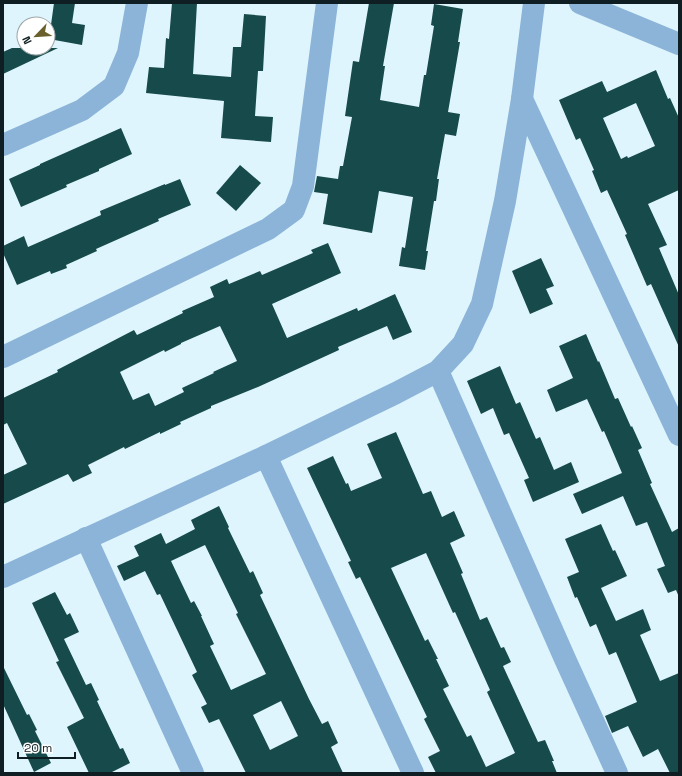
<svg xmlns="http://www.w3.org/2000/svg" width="682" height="776" viewBox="0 0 682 776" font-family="'Space Grotesk',sans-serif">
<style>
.building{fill:#174a4a;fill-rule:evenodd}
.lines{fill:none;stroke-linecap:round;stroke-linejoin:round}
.minor{stroke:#8cb4d8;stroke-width:22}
</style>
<rect width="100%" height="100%" fill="#def5fd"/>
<g class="building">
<polygon points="54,3 75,3 72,23 85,25 82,45 49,39"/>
<polygon points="172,3 197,3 193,74 231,77 233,47 241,47 244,14 266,16 263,71 258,71 255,116 273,117 271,142 221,138 224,101 146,93 149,67 164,68 166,38 169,39"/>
<polygon points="369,3 394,3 383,66 385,66 380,100 419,107 424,75 426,75 434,26 431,25 434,4 463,9 458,42 460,42 448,112 460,114 456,136 445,134 437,179 439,179 436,201 434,201 426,251 428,251 425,270 399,266 402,247 405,248 413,197 379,191 372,233 323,224 328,194 314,192 317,176 338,179 340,166 343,166 352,117 345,116 353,61 359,62"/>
<polygon points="12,48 58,48 3,74 3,52"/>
<path d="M656,70L668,99L670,98L679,118V190L648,204L667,245L659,248L679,295V347L651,284L647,286L625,235L627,234L607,190L601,193L592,171L594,170L580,138L576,140L559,100L602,81L607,92ZM636,103L655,146L628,158L627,156L621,159L603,118Z"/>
<polygon points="121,128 132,154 99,169 99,171 66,185 67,187 21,207 9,179 40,165 40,164"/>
<polygon points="240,165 261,183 236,211 216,193"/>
<polygon points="180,179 191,205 158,219 159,221 96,249 97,251 66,265 67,268 51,274 50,271 17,285 3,253 3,246 24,236 28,247 101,215 100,211 165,184 165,185"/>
<path d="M328,243L341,273L272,304L287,338L357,308L358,311L395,294L412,332L393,340L387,326L338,347L339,350L258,387L211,406V408L180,422L181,424L160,434V432L125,449L124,447L88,465L92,473L73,482L68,474L3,504V475L27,464L7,423L3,425V398L58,372L57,370L134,330L137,335L183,313L182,311L214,297L210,287L227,279L229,284L260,271L262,275L313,253L311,250ZM220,326L237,361L213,372L214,373L182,388L184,392L155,406L149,393L133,400L120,372L164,350L165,352L181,344V343Z"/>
<polygon points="541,258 554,286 546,289 553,304 530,314 512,271"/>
<polygon points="586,334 598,362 599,361 615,399 618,398 631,427 632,426 642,448 638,450 652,483 650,484 672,532 679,528 679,597 676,590 668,593 657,569 665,566 647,522 636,526 623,496 582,514 573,494 622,473 604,431 602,432 587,399 556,412 547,390 573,378 559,346"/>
<polygon points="500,366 516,404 520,402 536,439 540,437 554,470 571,462 579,482 533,502 524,480 529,478 509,433 504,435 493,408 481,414 467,381"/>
<path d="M396,432L423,494L431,491L442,517L454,511L465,536L450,543L463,573L461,574L480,620L487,617L501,648L504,647L511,662L503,666L538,742L545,740L554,761H552L557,773H436L428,757L440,751L424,719L427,717L360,577L356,579L348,562L351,561L307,468L333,456L346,484L348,483L351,491L382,478L367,444ZM426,553L453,613L455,612L490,690L487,692L515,753L486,767L471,735L467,737L443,689L449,686L436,659H438L428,639L425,641L391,568Z"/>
<path d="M219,506L229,527L228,528L250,573L253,571L263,593L260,595L309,699L322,724L328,721L338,743L331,747L343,773H246L219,719L209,723L201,707L207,704L192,675L197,672L160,594L157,595L145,571L124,581L117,566L139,556L134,546L161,533L166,544L195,529L191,520ZM205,545L238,613L236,614L266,674L231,690L210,646L214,644L201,616H202L194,601L191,603L171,561ZM281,701L298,736L270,750L253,715Z"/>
<polygon points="601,524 613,551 615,550 627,576 601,588 616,621 643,609 651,630 640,635 660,681 679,673 679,773 670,773 658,749 643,757 628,726 612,733 605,716 637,702 616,652 609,655 596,624 590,627 577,597 575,598 567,577 579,572 565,539"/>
<polygon points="55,592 67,615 70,613 79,632 64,639 86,685 91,683 99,700 97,701 120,749 123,748 130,763 110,773 89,773 67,727 84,718 56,662 59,661 32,603"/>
<polygon points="3,666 27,715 29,714 37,730 35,731 51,763 34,772 3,704"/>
</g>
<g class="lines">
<g class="minor">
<polyline points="580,3 679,44"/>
<polyline points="522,99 679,435"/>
<polyline points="3,145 82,110 114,86 128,53 137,3"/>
<polyline points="3,357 268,229 294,210 303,186 327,3"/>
<polyline points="438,371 565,659 617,773"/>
<polyline points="266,456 413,773"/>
<polyline points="86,538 193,773"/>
<polyline points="3,577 266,456 396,393 438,371 463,344 482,304 505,201 522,99 534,3"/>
</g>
</g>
<rect width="682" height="776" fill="none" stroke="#0f1e22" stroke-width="8"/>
<g transform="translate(36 36) rotate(245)"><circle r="19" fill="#ffffff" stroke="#9fa5a7"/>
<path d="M0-3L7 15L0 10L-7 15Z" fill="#6b5f2c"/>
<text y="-6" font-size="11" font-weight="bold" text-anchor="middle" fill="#0f1e22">N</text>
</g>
<path d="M18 752v6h57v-6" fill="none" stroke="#0f1e22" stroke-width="2"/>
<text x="24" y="752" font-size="12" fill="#0f1e22" stroke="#ffffff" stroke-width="3" paint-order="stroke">20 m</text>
</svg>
